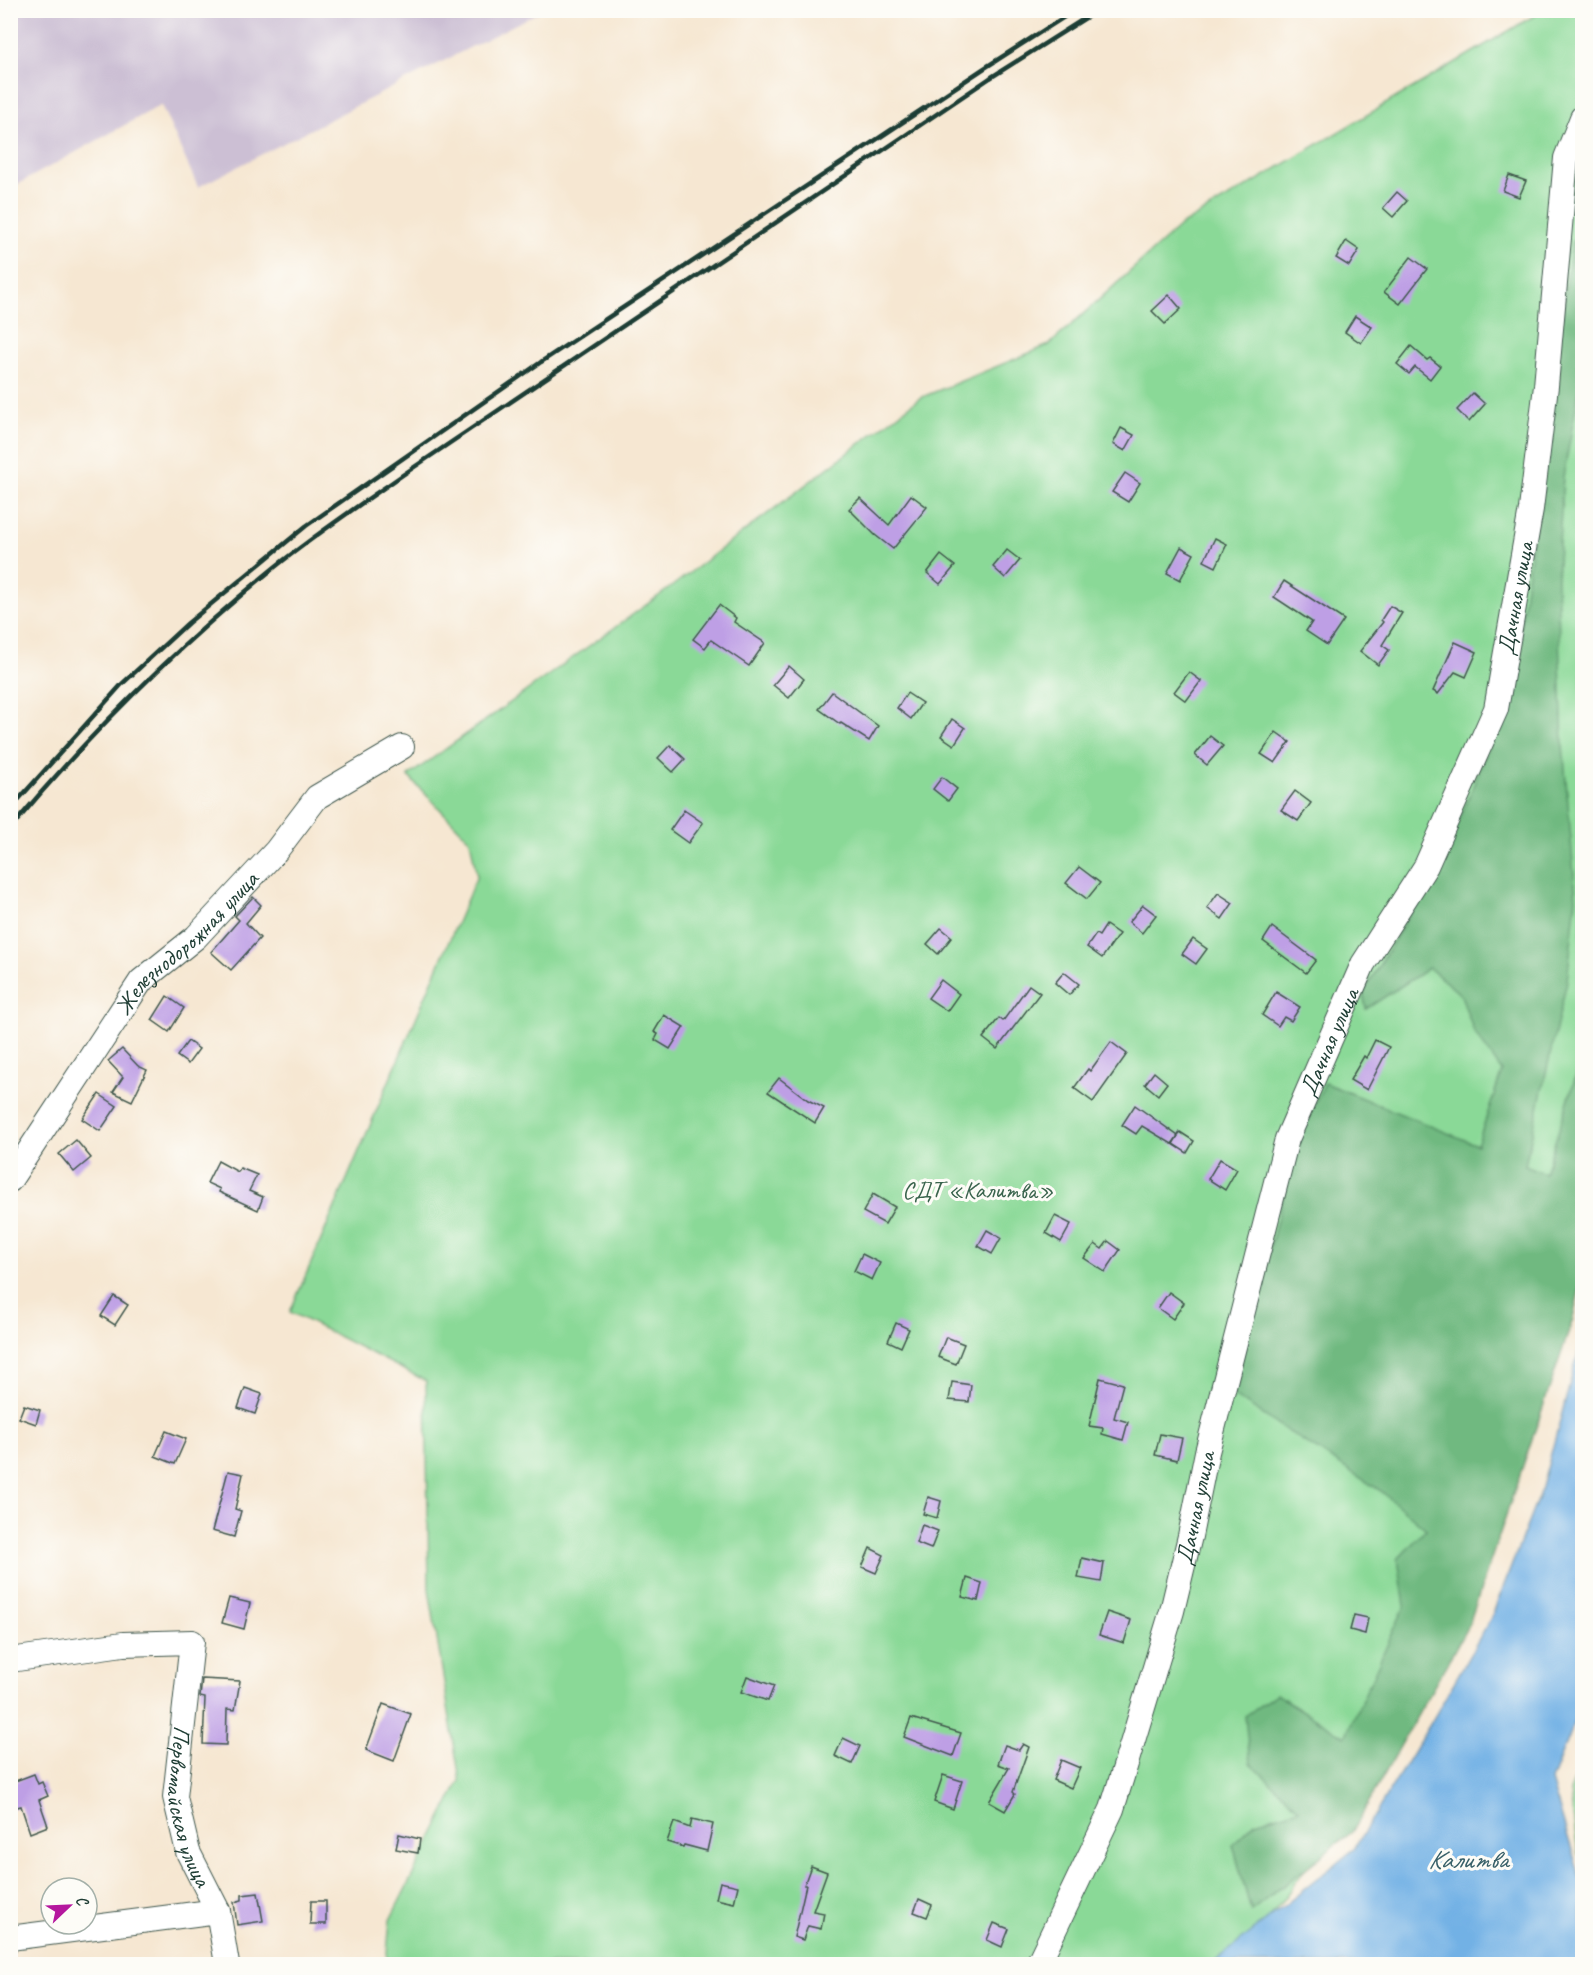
<svg xmlns="http://www.w3.org/2000/svg" width="1593" height="1975" viewBox="0 0 1593 1975" font-family="Caveat,sans-serif">
<style>
.industrial{fill:#ccbfd4}
.green{fill:#8ad997;stroke:#548b66;stroke-width:1.5}
.forest{fill:#6fb980;stroke:#477b5a;stroke-width:1.5}
.water{fill:#72b1e5;stroke:#48778c;stroke-width:1.5}
.building{fill:#be9fe5}
.lines{fill:none;stroke-linecap:round;stroke-linejoin:round}
.minor-casing{stroke:#3f564c;stroke-width:26}
.minor{stroke:#fff;stroke-width:24}
.rail{stroke:#1f3d34;stroke-width:4.5}
.labels{text-anchor:middle;dominant-baseline:central;stroke-width:6;stroke-linejoin:round;paint-order:stroke}
.street-label{font-size:24px;fill:#1f3d34;stroke:#fdfcf7}
.park-label{font-size:24px;fill:#3a644d;stroke:#fdfcf7}
.water-label{font-size:26px;font-style:italic;fill:#386069;stroke:#fdfcf7}
</style>
<rect width="100%" height="100%" fill="#fdfcf7"/>
<filter id="ink" filterUnits="userSpaceOnUse"><feTurbulence type="fractalNoise" baseFrequency=".0167" numOctaves="2"/><feDisplacementMap in="SourceGraphic" scale="12" xChannelSelector="R" yChannelSelector="G"/><feConvolveMatrix kernelMatrix="1 2 1 2 8 2 1 2 1" color-interpolation-filters="sRGB"/></filter>
<filter id="wash" filterUnits="userSpaceOnUse"><feTurbulence type="fractalNoise" baseFrequency=".008" numOctaves="4" result="noise"/><feDisplacementMap in="SourceGraphic" scale="24" xChannelSelector="R" yChannelSelector="G"/><feGaussianBlur stdDeviation="1.35" result="paint"/><feColorMatrix in="noise" values="0 0 0 0 0 0 0 0 0 0 0 0 0 0 0 0 0 1.4 0 .05"/><feComposite in="paint" operator="in"/></filter>
<g filter="url(#wash)">
<rect width="100%" height="100%" fill="#f6e7d2"/>
<polygon class="industrial" points="11,10 541,10 541,11 198,187 161,105 11,188"/>
<g class="green">
<polygon points="1542,11 1582,11 1582,1210 1354,1802 1236,1964 386,1964 390,1920 460,1781 429,1589 426,1381 290,1312 477,876 470,840 408,776 671,587 920,398 1049,345 1180,226"/>
<polygon points="1582,1760 1582,1858 1578,1854 1570,1791"/>
</g>
<polygon class="forest" points="1572,241 1582,250 1582,375 1563,477 1557,580 1563,745 1576,899 1567,981 1525,1165 1545,1173 1582,1057 1582,1278 1573,1319 1469,1624 1352,1832 1251,1911 1233,1845 1255,1822 1299,1809 1250,1763 1245,1716 1276,1694 1345,1737 1405,1606 1398,1559 1426,1529 1381,1491 1232,1395 1298,1139 1325,1083 1477,1145 1502,1071 1474,1032 1461,995 1429,968 1366,1009 1363,993 1447,850 1512,690"/>
<polygon class="water" points="1582,1339 1582,1701 1551,1781 1582,1883 1582,1964 1444,1964 1442,1963 1440,1964 1212,1964 1354,1849 1429,1726 1492,1616 1542,1487"/>
<g id="blocks">
<g class="building">
<polygon points="1509,175 1526,181 1519,197 1503,191"/>
<polygon points="1397,192 1407,201 1393,217 1383,208"/>
<polygon points="1346,241 1359,250 1349,266 1336,258"/>
<polygon points="1411,257 1427,269 1400,304 1384,292"/>
<polygon points="1169,295 1181,309 1165,324 1152,311"/>
<polygon points="1355,316 1372,327 1361,343 1345,332"/>
<polygon points="1411,346 1427,360 1430,358 1440,366 1430,379 1415,367 1409,374 1397,364"/>
<polygon points="1473,393 1485,404 1469,422 1457,410"/>
<polygon points="1121,428 1134,435 1125,451 1113,444"/>
<polygon points="1125,473 1140,483 1128,502 1112,492"/>
<polygon points="911,495 927,507 893,549 875,535 849,509 860,498 889,525"/>
<polygon points="1215,538 1227,544 1216,567 1204,561"/>
<polygon points="1181,547 1194,554 1180,580 1167,573"/>
<polygon points="1007,550 1020,560 1005,578 993,567"/>
<polygon points="941,555 955,566 940,584 927,573"/>
<polygon points="1284,581 1344,620 1327,645 1306,631 1312,622 1274,597"/>
<polygon points="719,605 736,618 734,622 765,643 749,666 711,640 705,648 693,639"/>
<polygon points="1390,606 1402,613 1382,645 1389,650 1378,665 1360,651 1383,622 1381,620"/>
<polygon points="1455,642 1477,652 1466,677 1455,672 1438,694 1433,691"/>
<polygon points="789,666 804,679 789,698 773,685"/>
<polygon points="1189,672 1201,681 1186,701 1174,692"/>
<polygon points="832,692 878,726 869,741 841,723 840,724 819,709"/>
<polygon points="907,693 922,703 911,719 897,708"/>
<polygon points="952,719 965,728 954,745 941,736"/>
<polygon points="1276,732 1290,742 1275,763 1261,754"/>
<polygon points="1210,736 1223,746 1207,765 1195,755"/>
<polygon points="670,745 685,759 673,772 658,758"/>
<polygon points="942,777 957,789 948,801 933,789"/>
<polygon points="1295,791 1311,803 1298,821 1281,810"/>
<polygon points="684,810 703,823 688,843 670,830"/>
<polygon points="1079,867 1100,883 1087,899 1066,883"/>
<polygon points="1218,893 1233,903 1222,919 1207,908"/>
<polygon points="253,897 261,905 246,923 260,938 231,970 211,952 239,920 235,916"/>
<polygon points="1143,905 1156,915 1142,933 1129,922"/>
<polygon points="1106,925 1119,934 1102,958 1087,947 1096,934 1099,936"/>
<polygon points="1272,927 1316,960 1306,973 1263,941"/>
<polygon points="941,928 952,937 938,954 927,944"/>
<polygon points="1193,939 1207,949 1196,964 1182,954"/>
<polygon points="1064,972 1079,984 1069,995 1055,983"/>
<polygon points="941,980 959,994 947,1011 928,998"/>
<polygon points="1029,985 1040,993 997,1049 983,1038 999,1018 1003,1021"/>
<polygon points="1276,992 1300,1007 1291,1021 1284,1017 1278,1026 1262,1015"/>
<polygon points="167,996 184,1008 169,1032 152,1020"/>
<polygon points="664,1015 684,1027 670,1049 655,1040 658,1034 654,1032"/>
<polygon points="1375,1040 1389,1047 1367,1090 1350,1080 1364,1056 1366,1058"/>
<polygon points="188,1041 199,1049 188,1064 177,1056"/>
<polygon points="1111,1042 1127,1054 1093,1102 1074,1088 1088,1069 1090,1071"/>
<polygon points="122,1049 138,1066 147,1070 132,1101 113,1092 123,1077 108,1061"/>
<polygon points="1154,1072 1167,1083 1158,1095 1145,1084"/>
<polygon points="779,1078 808,1100 824,1108 815,1123 768,1092"/>
<polygon points="99,1094 117,1106 100,1131 82,1119"/>
<polygon points="1135,1105 1178,1136 1172,1144 1142,1126 1136,1134 1122,1125"/>
<polygon points="1180,1132 1194,1141 1187,1153 1173,1144"/>
<polygon points="76,1140 91,1158 74,1172 59,1154"/>
<polygon points="1220,1159 1237,1169 1225,1190 1208,1179"/>
<polygon points="218,1161 238,1172 240,1168 257,1175 249,1191 263,1197 258,1210 219,1192 220,1189 207,1183"/>
<polygon points="873,1194 895,1207 885,1224 863,1212"/>
<polygon points="1055,1216 1071,1224 1061,1242 1046,1233"/>
<polygon points="987,1230 1001,1238 992,1254 978,1246"/>
<polygon points="1108,1241 1120,1250 1105,1272 1084,1258 1095,1244 1102,1249"/>
<polygon points="862,1254 880,1263 872,1280 854,1271"/>
<polygon points="1169,1292 1184,1303 1173,1319 1158,1308"/>
<polygon points="114,1296 128,1305 115,1325 101,1316"/>
<polygon points="896,1323 909,1329 901,1347 888,1341"/>
<polygon points="946,1337 964,1344 956,1364 938,1357"/>
<polygon points="1100,1378 1123,1384 1114,1418 1128,1422 1123,1440 1102,1434 1103,1428 1089,1426"/>
<polygon points="952,1382 971,1385 969,1402 949,1400"/>
<polygon points="245,1388 262,1394 255,1414 238,1408"/>
<polygon points="24,1405 40,1410 36,1424 19,1418"/>
<polygon points="166,1431 186,1439 175,1464 155,1456"/>
<polygon points="1160,1434 1182,1438 1177,1460 1155,1455"/>
<polygon points="228,1471 243,1474 235,1509 241,1511 234,1537 212,1531"/>
<polygon points="928,1497 941,1501 937,1518 923,1514"/>
<polygon points="922,1525 938,1531 931,1549 916,1543"/>
<polygon points="870,1548 884,1555 876,1573 862,1567"/>
<polygon points="1082,1558 1104,1563 1101,1582 1078,1578"/>
<polygon points="967,1578 982,1583 978,1601 962,1597"/>
<polygon points="229,1598 250,1603 244,1629 222,1623"/>
<polygon points="1107,1612 1131,1620 1124,1643 1099,1635"/>
<polygon points="1354,1615 1368,1618 1365,1634 1350,1630"/>
<polygon points="747,1676 774,1686 768,1701 741,1692"/>
<polygon points="202,1679 240,1681 235,1710 227,1709 226,1745 203,1744 205,1698 200,1697"/>
<polygon points="383,1704 411,1714 394,1761 366,1750"/>
<polygon points="911,1718 961,1733 953,1756 904,1737"/>
<polygon points="843,1738 860,1746 852,1764 835,1756"/>
<polygon points="1023,1744 1029,1747 1013,1792 1015,1794 1005,1811 989,1802 1009,1768 998,1764 1005,1745 1019,1750"/>
<polygon points="1061,1760 1080,1768 1071,1788 1053,1780"/>
<polygon points="34,1774 38,1784 42,1782 48,1796 39,1800 48,1826 30,1833 21,1806 10,1809 10,1783"/>
<polygon points="943,1775 962,1781 953,1809 934,1802"/>
<polygon points="692,1819 713,1824 707,1851 684,1845 683,1847 667,1842 674,1822 690,1828"/>
<polygon points="399,1834 420,1839 418,1853 396,1849"/>
<polygon points="811,1866 827,1872 813,1911 824,1913 821,1929 808,1926 803,1940 794,1937 806,1885 804,1885"/>
<polygon points="720,1882 738,1886 734,1903 716,1899"/>
<polygon points="258,1893 263,1921 237,1925 234,1902 242,1900 242,1895"/>
<polygon points="919,1899 932,1905 927,1917 914,1912"/>
<polygon points="311,1901 326,1901 326,1924 310,1924"/>
<polygon points="994,1923 1009,1929 1002,1947 987,1940"/>
</g>
</g>
</g>
<g filter="url(#ink)">
<use href="#blocks" fill-opacity="0" stroke="#3f564c" stroke-width="1.5"/>
<g class="lines">
<g class="minor-casing">
<g id="minor">
<path id="s1" d="M10,1180L141,981L196,937L276,851L317,797L402,747"/>
<path id="s2" d="M10,1660L123,1644L192,1642L175,1797L188,1852L218,1911L227,1964"/>
<polyline points="10,1938 218,1911"/>
<path id="s3" d="M1038,1964L1112,1809L1125,1767L1172,1611L1190,1536L1207,1452L1287,1139L1363,964L1426,866L1496,709L1531,509L1546,386L1566,158L1582,118"/>
</g>
</g>
<use href="#minor" class="minor"/>
<g class="rail">
<polyline points="10,809 122,684 188,623 306,526 541,362 983,69 1075,10"/>
<path d="M10,829C89,734 179,645 275,567C316,534 361,504 404,474L990,78L1098,10"/>
</g>
</g>
</g>
<g class="labels">
<g class="street-label">
<text stroke="none"><textPath href="#s3" startOffset="1456">Дачная улица</textPath></text>
<text stroke="none"><textPath href="#s1" startOffset="297">Железнодорожная улица</textPath></text>
<text stroke="none"><textPath href="#s3" startOffset="970">Дачная улица</textPath></text>
<text stroke="none"><textPath href="#s3" startOffset="484">Дачная улица</textPath></text>
<text stroke="none"><textPath href="#s2" startOffset="350">Первомайская улица</textPath></text>
</g>
<g class="park-label">
<text x="978" y="1190">СДТ «Калитва»</text>
</g>
<g class="water-label">
<text x="1468" y="1859">Калитва</text>
</g>
</g>
<rect width="1593" height="1975" fill="none" stroke="#fdfcf7" stroke-width="36"/>
<g transform="translate(69 1906) rotate(67)"><circle r="28" fill="#fdfcf7" stroke="#a4b0a9" stroke-width="1.5"/>
<path d="M0-4.5L10 22L0 15L-10 22Z" fill="#b5179e"/>
<text y="-9" font-size="16" font-weight="bold" text-anchor="middle" fill="#1f3d34">С</text>
</g>
</svg>
